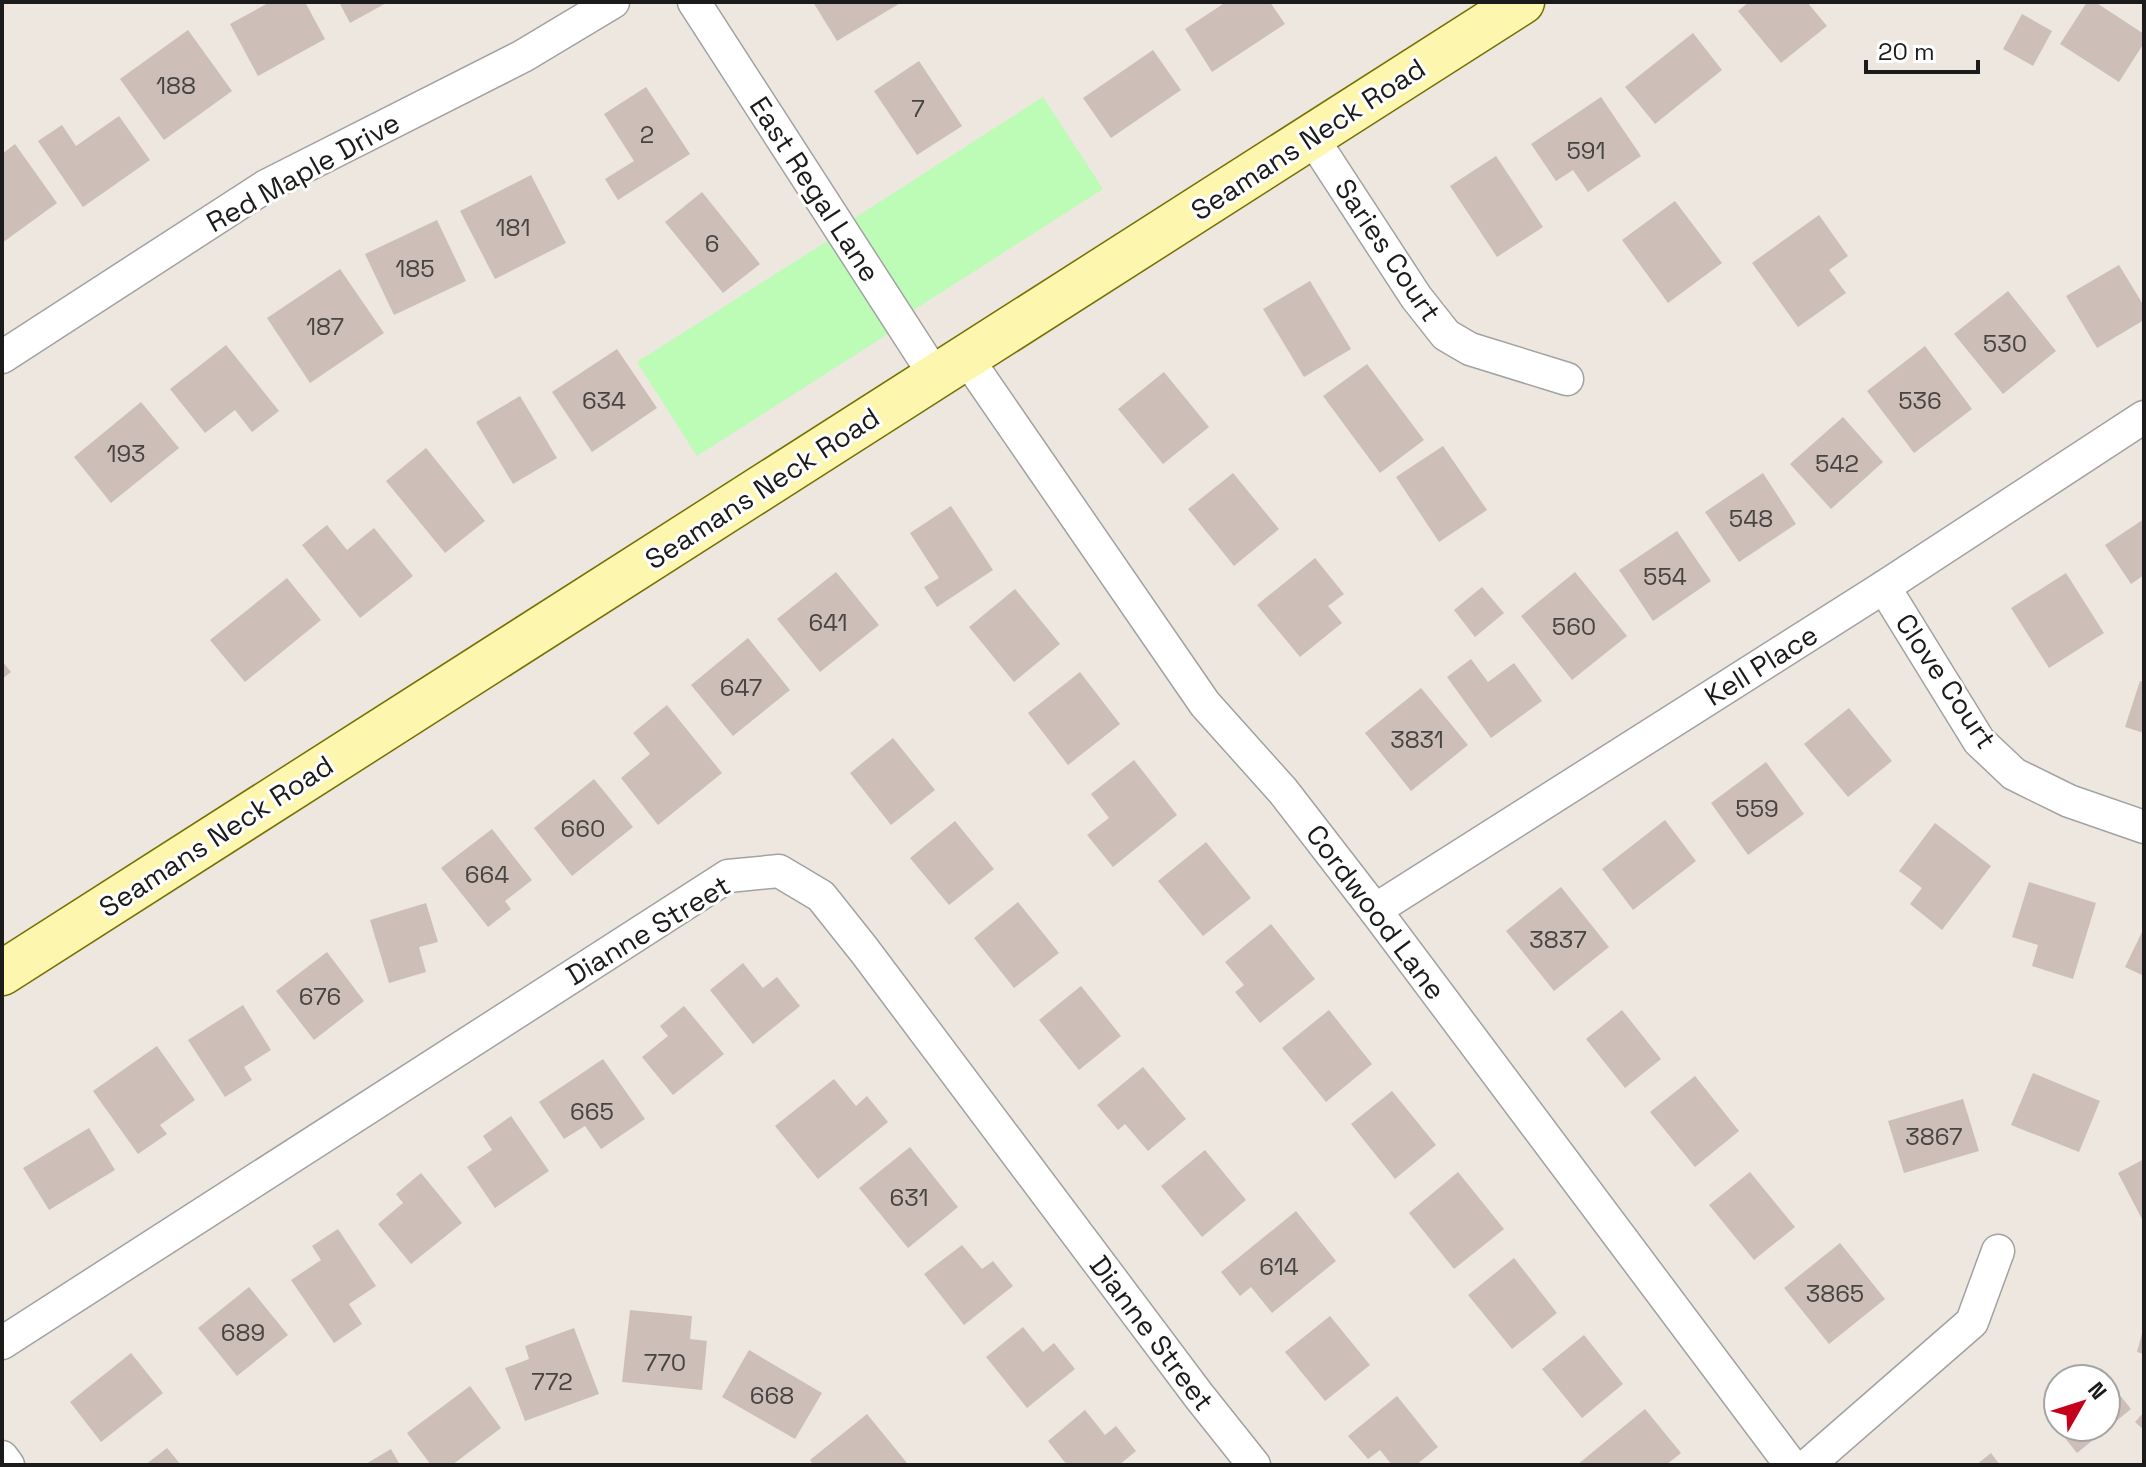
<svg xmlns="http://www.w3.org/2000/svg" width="2146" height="1467" viewBox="0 0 2146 1467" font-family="'Space Grotesk',sans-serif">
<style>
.park{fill:#bcfcb7}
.building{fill:#cdbfb8}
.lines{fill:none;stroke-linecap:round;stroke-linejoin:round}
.minor-casing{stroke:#a2a2a2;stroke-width:35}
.secondary-casing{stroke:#747000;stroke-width:47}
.minor{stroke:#fff;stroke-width:32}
.secondary{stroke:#fdf6ae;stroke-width:44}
.labels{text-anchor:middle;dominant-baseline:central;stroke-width:6;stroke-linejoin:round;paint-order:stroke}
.number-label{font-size:24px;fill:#484442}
.street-label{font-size:28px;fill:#1b1b1b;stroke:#fff}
</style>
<rect width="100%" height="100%" fill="#ede7df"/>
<g class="park">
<polygon points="1043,97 1103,189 909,313 850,221"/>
<polygon points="832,238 891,332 697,456 637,362"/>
</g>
<g class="building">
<polygon points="270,2 305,2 325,39 258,76 230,24"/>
<polygon points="339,2 388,2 350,23"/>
<polygon points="813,2 902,2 837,41"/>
<polygon points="1226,2 1270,2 1285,24 1212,72 1185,29"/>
<polygon points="1749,2 1807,2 1827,26 1781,63 1738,11"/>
<polygon points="2087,2 2095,2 2144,34 2144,43 2119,82 2060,44"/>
<polygon points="2022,14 2052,31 2033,66 2003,49"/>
<polygon points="188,30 232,91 164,140 120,79"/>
<polygon points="1693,33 1722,70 1655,124 1625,87"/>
<polygon points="1153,50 1181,90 1111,138 1083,98"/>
<polygon points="919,61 962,126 917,155 874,91"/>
<polygon points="646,87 690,154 618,200 605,179 634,161 604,114"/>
<polygon points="1601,97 1641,156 1588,192 1573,170 1556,181 1531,144"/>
<polygon points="119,116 150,160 83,207 38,141 62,125 76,146"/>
<polygon points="15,144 57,203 2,243 2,154"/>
<polygon points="1496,156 1543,227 1497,257 1450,186"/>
<polygon points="531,175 566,243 495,279 460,211"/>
<polygon points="702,192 760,264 723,293 665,222"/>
<polygon points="1675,201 1722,263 1668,303 1622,240"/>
<polygon points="1819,215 1848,256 1829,270 1846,293 1798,327 1752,263"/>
<polygon points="437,220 466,281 394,315 365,254"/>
<polygon points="2119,265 2144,306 2144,320 2097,348 2066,296"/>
<polygon points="340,269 384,333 310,383 267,318"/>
<polygon points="1310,281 1351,349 1304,377 1263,309"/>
<polygon points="2008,291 2056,351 2003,394 1954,334"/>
<polygon points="226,345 279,411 252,432 235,410 205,433 170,389"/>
<polygon points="1925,346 1972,409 1914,453 1867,391"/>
<polygon points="617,349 657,408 592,452 552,392"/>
<polygon points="1367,364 1424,440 1380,473 1323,396"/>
<polygon points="1164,372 1209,427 1163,464 1118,409"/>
<polygon points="520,396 557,458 513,484 476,422"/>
<polygon points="141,402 179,448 111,503 74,457"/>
<polygon points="1843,417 1883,462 1831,509 1790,464"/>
<polygon points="1443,446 1487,510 1439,542 1396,477"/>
<polygon points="426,448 485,521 445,553 386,481"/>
<polygon points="1233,473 1279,529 1234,566 1188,509"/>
<polygon points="1763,473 1796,524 1739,562 1705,512"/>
<polygon points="951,506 993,570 937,607 924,587 939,578 910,533"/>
<polygon points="2144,519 2144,575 2131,584 2105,545"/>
<polygon points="327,525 347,550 374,528 413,576 360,618 302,545"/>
<polygon points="1677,531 1711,581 1653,621 1619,570"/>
<polygon points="1315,558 1344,594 1328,606 1342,623 1300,657 1257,605"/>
<polygon points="836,572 879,625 820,672 777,619"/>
<polygon points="1575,572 1627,636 1572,680 1521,616"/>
<polygon points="2066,573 2104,633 2049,668 2011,608"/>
<polygon points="287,578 321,620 245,682 210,640"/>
<polygon points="1482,587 1504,613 1475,637 1454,610"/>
<polygon points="1015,589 1060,644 1014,682 969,627"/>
<polygon points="748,638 790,690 733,736 691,685"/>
<polygon points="1471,659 1488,682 1514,663 1542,701 1491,738 1447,677"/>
<polygon points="2,661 11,672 2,679"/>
<polygon points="1080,672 1120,724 1068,765 1028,713"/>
<polygon points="2140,681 2144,682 2144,733 2125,727"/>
<polygon points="1421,688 1468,745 1411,791 1365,733"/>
<polygon points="667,705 722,773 658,825 621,778 650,754 633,733"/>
<polygon points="1849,708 1892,761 1848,797 1804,744"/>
<polygon points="893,738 935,790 891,825 850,773"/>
<polygon points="1134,760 1177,815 1113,867 1087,835 1109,818 1091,794"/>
<polygon points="1766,762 1804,814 1748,855 1711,803"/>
<polygon points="594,779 633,827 572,876 534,828"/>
<polygon points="1665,820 1696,861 1633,910 1602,869"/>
<polygon points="955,821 994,869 949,905 910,858"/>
<polygon points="1935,823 1991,866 1942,930 1910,904 1922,888 1899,871"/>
<polygon points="492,829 532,880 505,901 511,909 488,927 441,868"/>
<polygon points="1206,842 1251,898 1203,936 1158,881"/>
<polygon points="2029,882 2096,903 2073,979 2032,966 2038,945 2012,937"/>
<polygon points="1561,887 1609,947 1554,991 1506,931"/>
<polygon points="1018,902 1059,953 1014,988 974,938"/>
<polygon points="426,903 438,942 419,947 426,972 389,983 370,920"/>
<polygon points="1271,924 1315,979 1260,1023 1235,992 1244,985 1225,962"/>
<polygon points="2144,928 2144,976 2125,967"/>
<polygon points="327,952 364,1001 314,1040 276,991"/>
<polygon points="743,963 763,988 777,977 800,1006 753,1044 710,990"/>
<polygon points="1081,986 1121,1036 1079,1070 1039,1020"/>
<polygon points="243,1005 271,1050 244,1067 252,1080 225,1097 188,1040"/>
<polygon points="684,1006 724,1054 673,1095 642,1057 668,1036 660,1026"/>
<polygon points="1329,1010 1372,1064 1326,1102 1282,1048"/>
<polygon points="1622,1010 1661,1059 1625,1088 1586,1039"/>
<polygon points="157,1046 195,1100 160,1125 167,1134 138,1154 93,1091"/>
<polygon points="603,1059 645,1119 601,1149 585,1126 564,1139 539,1102"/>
<polygon points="1143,1067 1186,1119 1148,1151 1125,1124 1118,1130 1097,1105"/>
<polygon points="2033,1073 2100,1101 2079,1152 2011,1125"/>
<polygon points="1695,1076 1739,1131 1695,1167 1650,1112"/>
<polygon points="834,1079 856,1106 867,1096 888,1122 818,1179 775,1126"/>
<polygon points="1392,1091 1436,1145 1395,1179 1351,1124"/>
<polygon points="1963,1099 1979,1151 1904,1173 1888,1121"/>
<polygon points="511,1116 549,1171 495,1208 467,1167 492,1150 483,1136"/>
<polygon points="89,1128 115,1170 49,1210 23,1168"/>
<polygon points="910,1147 958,1207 908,1248 859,1188"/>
<polygon points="1205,1150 1246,1200 1202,1237 1161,1186"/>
<polygon points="2144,1159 2144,1223 2118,1173"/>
<polygon points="1458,1172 1504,1229 1454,1269 1409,1213"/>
<polygon points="1750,1172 1795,1227 1754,1260 1709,1205"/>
<polygon points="421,1173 462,1223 411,1264 378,1224 403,1203 396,1194"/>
<polygon points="1296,1211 1336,1261 1272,1313 1251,1287 1240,1296 1221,1272"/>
<polygon points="338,1229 376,1286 349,1304 362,1324 334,1343 291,1280 321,1260 312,1246"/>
<polygon points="1840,1243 1885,1299 1829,1344 1784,1288"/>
<polygon points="962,1245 982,1269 993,1261 1013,1286 964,1325 924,1274"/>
<polygon points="1514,1258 1557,1313 1512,1349 1468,1295"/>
<polygon points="249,1287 288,1335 237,1376 198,1328"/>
<polygon points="630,1310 692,1316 690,1339 707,1341 702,1390 622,1382"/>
<polygon points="1330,1316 1370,1365 1325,1401 1285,1352"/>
<polygon points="1023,1327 1043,1352 1054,1343 1075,1369 1027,1408 986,1357"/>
<polygon points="574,1328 599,1394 525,1421 505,1368 529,1359 525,1346"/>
<polygon points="2143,1330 2144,1330 2144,1354 2137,1352"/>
<polygon points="1584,1335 1623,1384 1582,1418 1542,1369"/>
<polygon points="749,1350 822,1393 795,1439 722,1397"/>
<polygon points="131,1353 163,1393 101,1442 70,1402"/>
<polygon points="2098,1368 2131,1409 2077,1453 2044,1412 2058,1401 2058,1427 2106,1427 2106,1379 2085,1379"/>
<polygon points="470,1386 501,1428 452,1465 431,1465 407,1433"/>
<polygon points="1397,1396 1438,1447 1416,1465 1392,1465 1380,1450 1368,1459 1348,1436"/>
<polygon points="1645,1409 1681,1453 1666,1465 1577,1465"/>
<polygon points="1085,1410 1105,1435 1116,1426 1136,1451 1119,1465 1067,1465 1048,1441"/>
<polygon points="2144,1412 2144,1430 2135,1422"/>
<polygon points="867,1414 907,1463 905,1465 813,1465 810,1460"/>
<polygon points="167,1448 181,1465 145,1465"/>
<polygon points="391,1449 400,1465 364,1465"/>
<polygon points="1991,1453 2000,1465 1976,1465"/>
</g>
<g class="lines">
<g class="minor-casing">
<g id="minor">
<polyline points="694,2 936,377"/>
<polyline points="1311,136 1416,297 1446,335 1470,349 1567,379"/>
<polyline points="2,357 266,186 523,56 613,2"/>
<polyline points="966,357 1205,704 1283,791 1375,910 1791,1465"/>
<polyline points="1884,587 1979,741 2014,774 2069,801 2144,827"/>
<polyline points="1375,910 1884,587 2144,417"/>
<polyline points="2,1343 728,876 779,871 821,896 864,950 1199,1396 1254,1465"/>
<polyline points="2,1457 8,1465"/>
<polyline points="1808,1465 1972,1322 1998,1251"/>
</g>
</g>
<g class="secondary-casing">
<polyline id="secondary" points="2,973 1522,2"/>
</g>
<use href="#minor" class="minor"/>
<use href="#secondary" class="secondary"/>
</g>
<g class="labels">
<g class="number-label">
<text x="176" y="85">188</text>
<text x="918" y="108">7</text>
<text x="647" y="134">2</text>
<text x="1586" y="150">591</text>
<text x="513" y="227">181</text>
<text x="712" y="243">6</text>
<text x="415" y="268">185</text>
<text x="325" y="326">187</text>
<text x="2005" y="343">530</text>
<text x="604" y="400">634</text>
<text x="1920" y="400">536</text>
<text x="126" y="453">193</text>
<text x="1837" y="463">542</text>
<text x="1751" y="518">548</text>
<text x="1665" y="576">554</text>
<text x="828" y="622">641</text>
<text x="1574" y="626">560</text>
<text x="741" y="687">647</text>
<text x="1417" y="739">3831</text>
<text x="1757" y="808">559</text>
<text x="583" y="828">660</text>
<text x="487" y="874">664</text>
<text x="1558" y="939">3837</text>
<text x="320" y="996">676</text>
<text x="592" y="1111">665</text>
<text x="1934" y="1136">3867</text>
<text x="909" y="1197">631</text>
<text x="1279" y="1266">614</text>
<text x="1835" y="1293">3865</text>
<text x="243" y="1332">689</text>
<text x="665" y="1362">770</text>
<text x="552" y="1381">772</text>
<text x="772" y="1395">668</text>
</g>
<g class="street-label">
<text transform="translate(1308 139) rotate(-33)">Seamans Neck Road</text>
<text transform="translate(303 172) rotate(-29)">Red Maple Drive</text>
<text transform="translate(815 189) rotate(57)">East Regal Lane</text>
<text transform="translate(1388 250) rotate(56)">Saries Court</text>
<text transform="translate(762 488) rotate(-33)">Seamans Neck Road</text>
<text transform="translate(1761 665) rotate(-32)">Kell Place</text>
<text transform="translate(1946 681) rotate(56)">Clove Court</text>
<text transform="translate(216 836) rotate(-33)">Seamans Neck Road</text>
<text transform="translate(1376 912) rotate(53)">Cordwood Lane</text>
<text transform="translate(648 930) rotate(-31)">Dianne Street</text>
<text transform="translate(1152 1333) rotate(53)">Dianne Street</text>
</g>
</g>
<rect width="2146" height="1467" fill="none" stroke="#1b1b1b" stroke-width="8"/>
<g transform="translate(2082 1403) rotate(51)"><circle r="38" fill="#ffffff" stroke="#a4a4a4" stroke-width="2"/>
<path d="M0-6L14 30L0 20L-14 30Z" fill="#c6001c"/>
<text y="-12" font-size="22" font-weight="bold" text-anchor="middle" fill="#1b1b1b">N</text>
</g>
<path d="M1866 60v12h112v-12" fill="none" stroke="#1b1b1b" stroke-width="4"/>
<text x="1878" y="60" font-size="24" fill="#1b1b1b" stroke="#ffffff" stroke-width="6" paint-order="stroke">20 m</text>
</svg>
